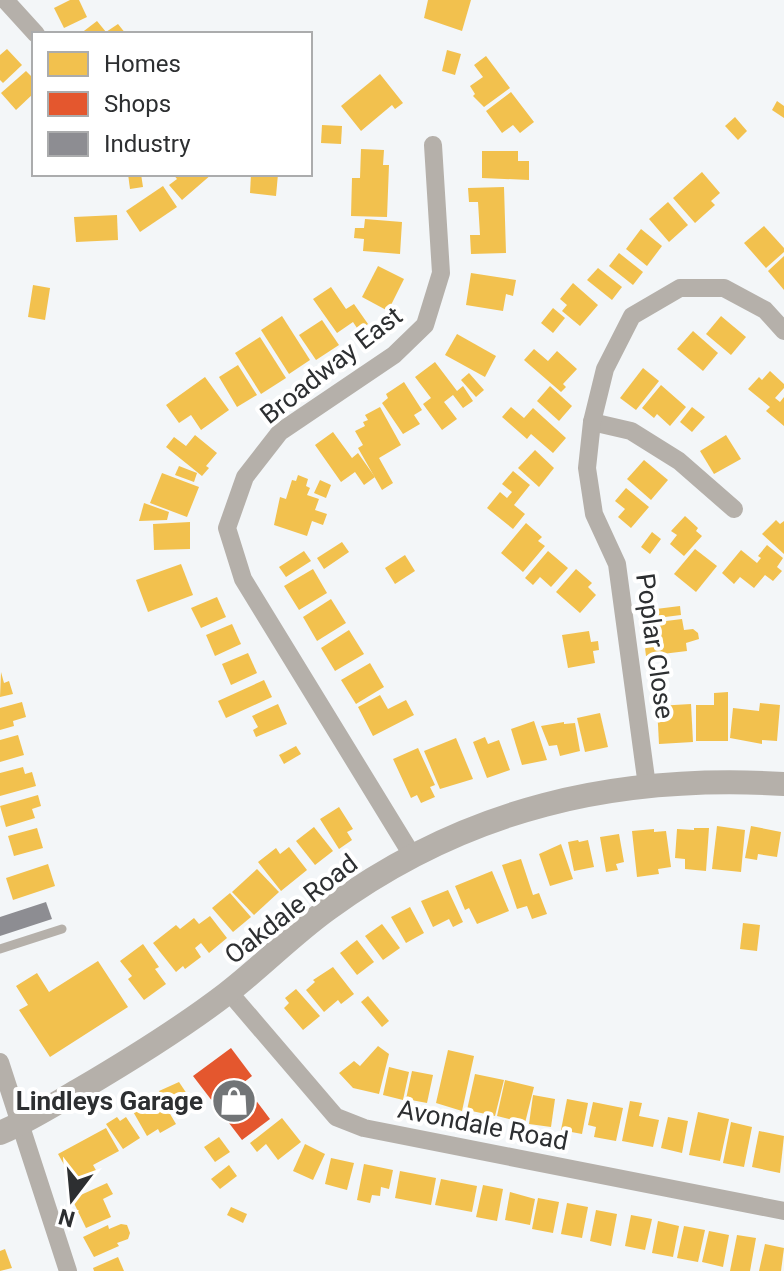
<svg xmlns="http://www.w3.org/2000/svg" width="784" height="1271" viewBox="0 0 784 1271" font-family="Roboto,sans-serif">
<style>
.homes{fill:#f2c14e}
.shops{fill:#e4572e}
.industry{fill:#8d8d92}
.lines{fill:none;stroke-linecap:round;stroke-linejoin:round}
.service{stroke:#b5b0aa;stroke-width:9}
.minor{stroke:#b5b0aa;stroke-width:18}
.tertiary{stroke:#b5b0aa;stroke-width:24}
.labels{text-anchor:middle;dominant-baseline:central;stroke-width:8;stroke-linejoin:round;paint-order:stroke}
.street-label{font-size:26px;fill:#2d2f31;stroke:#fff}
.poi-label{font-size:26px;font-weight:bold;fill:#2d2f31;stroke:#fff;text-anchor:end}
</style>
<rect width="100%" height="100%" fill="#f3f6f8"/>
<g class="homes">
<polygon points="70,0 79,0 87,17 64,28 54,8"/>
<polygon points="428,0 471,0 462,31 424,18"/>
<polygon points="97,21 106,32 118,24 126,34 80,34"/>
<polygon points="7,49 22,65 3,83 0,80 0,55"/>
<polygon points="447,50 461,54 455,75 442,71"/>
<polygon points="486,56 510,88 484,107 473,96 475,94 470,86 483,77 474,65"/>
<polygon points="26,71 34,79 34,93 16,110 1,93"/>
<polygon points="380,74 403,103 395,109 392,105 361,131 341,106"/>
<polygon points="511,92 534,122 520,133 513,125 502,133 486,111"/>
<polygon points="777,101 784,106 784,118 772,110"/>
<polygon points="735,117 747,131 738,140 725,126"/>
<polygon points="322,125 342,126 341,144 321,143"/>
<polygon points="361,149 384,150 383,165 389,165 387,217 351,216 352,178 360,178"/>
<polygon points="482,151 518,151 518,161 529,161 529,180 482,178"/>
<polygon points="702,172 720,193 711,201 715,205 695,223 673,198"/>
<polygon points="128,174 141,174 143,187 130,189"/>
<polygon points="173,174 212,174 182,200 169,185 177,179"/>
<polygon points="251,174 278,174 276,196 250,193"/>
<polygon points="163,186 177,207 140,232 126,211"/>
<polygon points="504,187 506,253 471,254 470,235 480,235 478,202 469,202 468,188"/>
<polygon points="668,202 688,225 669,242 649,219"/>
<polygon points="117,215 118,240 76,242 74,217"/>
<polygon points="365,219 402,222 400,254 363,251 364,239 354,238 355,228 364,228"/>
<polygon points="764,226 784,248 784,252 766,268 744,243"/>
<polygon points="641,229 662,246 647,266 626,249"/>
<polygon points="619,253 643,272 633,285 609,266"/>
<polygon points="784,256 784,290 768,271"/>
<polygon points="378,266 404,279 388,311 362,297"/>
<polygon points="598,268 622,287 612,300 587,280"/>
<polygon points="471,273 516,280 513,296 506,294 503,311 466,305"/>
<polygon points="573,283 598,305 580,326 562,311 567,305 560,299"/>
<polygon points="33,285 50,288 45,320 28,317"/>
<polygon points="331,287 346,309 354,304 368,324 359,331 353,322 337,333 313,299"/>
<polygon points="553,308 565,318 553,333 541,323"/>
<polygon points="282,316 310,360 289,374 261,330"/>
<polygon points="721,316 746,337 731,355 706,334"/>
<polygon points="322,320 339,345 316,360 299,335"/>
<polygon points="693,331 718,353 703,371 677,349"/>
<polygon points="457,334 496,356 485,377 445,355"/>
<polygon points="260,337 286,378 261,394 235,353"/>
<polygon points="534,349 548,361 557,351 577,369 563,384 566,387 561,392 524,360"/>
<polygon points="435,362 457,391 463,386 473,401 463,408 453,395 444,402 457,419 442,430 423,404 431,398 415,377"/>
<polygon points="238,365 257,395 237,407 219,377"/>
<polygon points="643,368 659,381 636,410 620,398"/>
<polygon points="770,371 784,384 784,388 775,398 780,402 784,397 784,426 766,411 770,407 748,389 759,377 762,380"/>
<polygon points="469,373 484,390 476,397 461,380"/>
<polygon points="205,377 229,410 201,430 191,415 179,423 166,405"/>
<polygon points="404,382 422,410 414,415 420,424 403,434 382,403 388,398 386,394"/>
<polygon points="661,385 686,407 670,426 657,414 654,418 642,408"/>
<polygon points="550,386 572,406 559,421 537,401"/>
<polygon points="380,407 401,445 379,458 393,483 382,490 358,448 363,445 355,431 365,426 363,422 368,420 365,415"/>
<polygon points="511,407 524,418 533,408 566,438 553,453 531,434 527,439 502,417"/>
<polygon points="692,407 705,417 692,432 680,422"/>
<polygon points="333,432 352,458 358,453 375,477 364,485 355,472 341,482 315,445"/>
<polygon points="195,435 217,453 206,466 209,468 202,476 166,447 174,437 186,446"/>
<polygon points="726,435 741,459 714,474 700,451"/>
<polygon points="535,450 554,468 539,487 518,468"/>
<polygon points="644,460 668,480 651,500 627,479"/>
<polygon points="179,466 197,473 194,482 175,475"/>
<polygon points="513,471 530,485 514,505 525,514 513,529 487,508 500,492 507,498 512,492 502,484"/>
<polygon points="162,473 199,487 187,517 150,503"/>
<polygon points="298,475 308,479 306,486 310,488 307,495 319,499 315,510 327,514 323,525 312,521 307,536 274,525 280,497 286,499 292,480 296,481"/>
<polygon points="320,480 331,485 326,498 314,493"/>
<polygon points="626,488 649,507 631,528 618,517 625,509 615,501"/>
<polygon points="144,503 169,512 167,520 139,521"/>
<polygon points="685,516 698,528 696,531 702,536 684,556 670,544 677,535 671,531"/>
<polygon points="776,520 780,524 784,521 784,554 762,534"/>
<polygon points="190,522 190,549 154,550 153,524"/>
<polygon points="526,523 542,537 538,541 545,546 523,572 501,553"/>
<polygon points="652,532 661,539 650,554 641,547"/>
<polygon points="342,542 349,552 324,569 317,558"/>
<polygon points="767,545 783,558 777,567 782,571 773,581 765,575 754,588 740,577 734,584 722,573 741,550 757,563 761,558 758,556"/>
<polygon points="695,549 717,566 696,592 674,574"/>
<polygon points="304,551 311,561 286,577 279,567"/>
<polygon points="548,551 568,568 551,587 540,577 533,585 525,578"/>
<polygon points="405,555 415,571 395,584 385,568"/>
<polygon points="181,564 193,595 148,612 136,580"/>
<polygon points="313,569 327,593 299,610 284,586"/>
<polygon points="576,569 592,583 588,587 596,595 580,613 556,592"/>
<polygon points="217,597 226,617 201,628 191,608"/>
<polygon points="331,599 346,623 317,641 303,617"/>
<polygon points="680,606 681,615 657,618 656,609"/>
<polygon points="682,619 684,630 693,629 698,633 699,639 686,643 687,651 646,656 642,624"/>
<polygon points="232,624 241,644 215,656 206,635"/>
<polygon points="349,630 364,654 335,671 321,648"/>
<polygon points="589,631 591,642 598,641 599,650 593,651 595,663 568,668 562,635"/>
<polygon points="248,653 257,673 231,685 222,664"/>
<polygon points="370,663 384,687 356,704 341,680"/>
<polygon points="1,672 4,683 9,681 13,694 0,697"/>
<polygon points="264,680 272,697 226,718 218,701"/>
<polygon points="728,692 728,741 696,741 696,705 714,705 714,693"/>
<polygon points="380,695 388,709 406,700 414,715 373,736 358,707"/>
<polygon points="22,702 26,717 13,721 14,726 0,730 0,708"/>
<polygon points="760,703 780,705 777,741 762,740 762,744 730,738 733,708 759,711"/>
<polygon points="278,704 287,724 256,737 253,730 258,727 252,716"/>
<polygon points="691,704 693,742 659,744 657,706"/>
<polygon points="600,713 608,747 585,752 577,718"/>
<polygon points="534,721 547,760 522,765 511,729"/>
<polygon points="564,722 564,724 575,723 580,751 560,756 557,745 549,746 541,726"/>
<polygon points="18,735 24,755 0,762 0,740"/>
<polygon points="485,737 488,744 499,740 510,770 487,778 473,742"/>
<polygon points="456,738 473,779 440,789 424,751"/>
<polygon points="296,746 301,754 284,764 279,755"/>
<polygon points="418,748 435,785 430,787 435,797 421,803 417,795 411,798 393,759"/>
<polygon points="23,767 25,774 32,772 36,786 0,796 0,773"/>
<polygon points="38,795 41,806 32,809 35,818 6,827 0,806"/>
<polygon points="339,807 353,829 347,832 352,840 339,849 320,819"/>
<polygon points="717,826 745,830 741,872 712,869"/>
<polygon points="751,826 781,832 777,857 758,854 757,860 745,858"/>
<polygon points="314,827 333,851 315,865 296,841"/>
<polygon points="37,828 43,848 14,856 8,836"/>
<polygon points="694,828 709,828 706,871 685,869 685,859 675,858 677,829 694,830"/>
<polygon points="654,829 654,832 666,831 671,867 658,869 659,874 637,877 632,831"/>
<polygon points="619,834 624,862 616,864 618,870 606,872 600,837"/>
<polygon points="578,840 579,842 588,840 594,867 574,871 568,842"/>
<polygon points="561,844 573,879 550,886 539,854"/>
<polygon points="289,847 307,870 281,891 258,862 276,848 280,854"/>
<polygon points="521,859 533,895 539,893 547,914 532,919 527,906 517,909 502,865"/>
<polygon points="48,864 55,886 13,900 6,878"/>
<polygon points="257,869 279,892 254,915 232,892"/>
<polygon points="492,871 509,911 477,924 469,908 465,910 455,886"/>
<polygon points="448,890 463,922 453,927 449,919 433,927 421,901"/>
<polygon points="230,893 251,917 233,932 212,908"/>
<polygon points="410,907 424,933 406,943 391,917"/>
<polygon points="210,916 227,938 209,953 201,943 195,948 201,957 185,969 183,966 176,972 153,943 176,925 180,929 194,918 199,924"/>
<polygon points="743,923 760,925 757,951 740,949"/>
<polygon points="382,924 400,948 383,960 365,936"/>
<polygon points="357,940 374,962 357,975 340,953"/>
<polygon points="143,944 159,967 155,969 166,984 144,1000 128,979 132,976 120,961"/>
<polygon points="98,961 128,1007 50,1057 19,1010 28,1005 16,986 37,973 49,992"/>
<polygon points="333,967 354,994 341,1004 338,1000 324,1012 306,990 315,982 313,980"/>
<polygon points="296,989 320,1016 303,1030 284,1008 289,1003 285,998"/>
<polygon points="368,996 389,1021 382,1027 361,1002"/>
<polygon points="378,1046 389,1054 379,1094 353,1088 339,1073 354,1061 360,1066"/>
<polygon points="448,1050 474,1056 462,1111 436,1103"/>
<polygon points="389,1067 409,1072 403,1100 383,1095"/>
<polygon points="412,1071 433,1075 427,1103 406,1099"/>
<polygon points="475,1074 504,1080 495,1116 467,1110"/>
<polygon points="505,1080 534,1087 525,1123 497,1116"/>
<polygon points="179,1082 195,1106 176,1118 159,1091"/>
<polygon points="533,1095 555,1099 551,1127 529,1124"/>
<polygon points="160,1097 176,1124 160,1133 158,1129 147,1136 131,1108 143,1102 145,1106"/>
<polygon points="567,1099 588,1103 582,1134 561,1130"/>
<polygon points="630,1101 642,1103 639,1116 659,1120 653,1147 622,1141"/>
<polygon points="593,1102 623,1108 616,1141 594,1137 596,1127 588,1125"/>
<polygon points="698,1112 729,1119 720,1161 689,1155"/>
<polygon points="117,1117 120,1121 126,1117 140,1138 123,1149 106,1124"/>
<polygon points="668,1117 688,1121 682,1153 661,1148"/>
<polygon points="282,1118 301,1142 278,1160 266,1144 257,1152 250,1143"/>
<polygon points="731,1122 752,1127 744,1167 723,1163"/>
<polygon points="106,1128 119,1151 93,1165 97,1172 75,1184 58,1154"/>
<polygon points="759,1131 784,1136 780,1173 752,1167"/>
<polygon points="219,1137 230,1152 215,1162 204,1147"/>
<polygon points="305,1144 325,1154 313,1180 293,1171"/>
<polygon points="331,1158 354,1163 347,1190 325,1184"/>
<polygon points="364,1164 393,1170 389,1189 381,1187 380,1196 372,1195 370,1203 357,1200"/>
<polygon points="229,1165 237,1176 220,1189 211,1179"/>
<polygon points="400,1171 436,1178 431,1205 395,1198"/>
<polygon points="441,1179 477,1186 472,1212 435,1205"/>
<polygon points="107,1183 113,1194 103,1199 111,1217 86,1228 72,1199"/>
<polygon points="483,1185 503,1189 497,1221 476,1217"/>
<polygon points="510,1192 535,1199 530,1225 505,1220"/>
<polygon points="538,1198 559,1202 553,1233 532,1229"/>
<polygon points="567,1203 588,1207 582,1238 561,1234"/>
<polygon points="231,1207 247,1214 243,1223 227,1215"/>
<polygon points="596,1210 617,1214 611,1246 590,1241"/>
<polygon points="631,1215 652,1219 645,1250 625,1246"/>
<polygon points="658,1221 679,1226 673,1257 652,1253"/>
<polygon points="121,1224 127,1225 130,1233 128,1239 117,1243 119,1246 94,1257 83,1237 108,1225 109,1229"/>
<polygon points="684,1226 705,1230 698,1262 677,1258"/>
<polygon points="709,1231 729,1235 723,1267 702,1262"/>
<polygon points="737,1235 756,1238 750,1271 730,1271"/>
<polygon points="765,1244 784,1248 781,1271 759,1271"/>
<polygon points="5,1249 12,1268 0,1271 0,1251"/>
<polygon points="118,1257 124,1271 94,1271 93,1268"/>
</g>
<polygon class="shops" points="231,1048 252,1076 243,1083 270,1119 242,1140 193,1076"/>
<polygon class="industry" points="46,902 52,919 0,936 0,917"/>
<g class="lines">
<polyline class="service" points="0,949 62,929"/>
<g class="minor">
<polyline points="5,0 36,34"/>
<polyline points="592,422 631,431 679,461 734,509"/>
<polyline points="647,786 617,564 594,514 587,468 592,422 605,369 632,316 680,288 724,288 765,310 784,331"/>
<polyline points="412,855 243,579 227,528 245,477 280,432 394,355 425,325 441,273 433,145"/>
<polyline points="229,992 336,1117 364,1128 784,1211"/>
<polyline points="0,1062 68,1271"/>
</g>
<path class="tertiary" d="M0,1133C28,1121 53,1105 79,1090C130,1060 179,1030 226,994C261,967 292,935 328,909C466,808 616,774 784,784"/>
</g>
<defs>
<g id="shop-disc" transform="scale(2.3)"><circle r="9.5" fill="#727577" stroke="#fff"/><path d="M-5-2.5h2.3a2.7 3.5 0 0 1 5.4 0H5L5.5 6h-11ZM-1.5-2.5h3a1.5 2.3 0 0 0-3 0Z" fill="#fff"/></g>
</defs>
<g fill-rule="evenodd">
<use href="#shop-disc" x="234" y="1101"/>
</g>
<g class="labels">
<g class="street-label">
<text transform="translate(331 365) rotate(-38)">Broadway East</text>
<text transform="translate(655 646) rotate(82)">Poplar Close</text>
<text transform="translate(291 909) rotate(-38)">Oakdale Road</text>
<text transform="translate(483 1125) rotate(11)">Avondale Road</text>
</g>
<g class="poi-label">
<text x="203" y="1101">Lindleys Garage</text>
</g>
</g>
<rect x="32" y="32" width="280" height="144" fill="#ffffff" stroke="#abacad" stroke-width="2"/>
<rect x="48" y="52" width="40" height="24" fill="#f2c14e" stroke="#abacad" stroke-width="2"/>
<text x="104" y="72" font-size="24" fill="#2d2f31">Homes</text>
<rect x="48" y="92" width="40" height="24" fill="#e4572e" stroke="#abacad" stroke-width="2"/>
<text x="104" y="112" font-size="24" fill="#2d2f31">Shops</text>
<rect x="48" y="132" width="40" height="24" fill="#8d8d92" stroke="#abacad" stroke-width="2"/>
<text x="104" y="152" font-size="24" fill="#2d2f31">Industry</text>
<g transform="translate(72 1199) rotate(196)" stroke="#ffffff" stroke-width="6" paint-order="stroke">
<path d="M0-6L14 30L0 20L-14 30Z" fill="#2d2f31"/>
<text y="-12" font-size="22" font-weight="bold" text-anchor="middle" fill="#2d2f31">N</text>
</g>
</svg>
